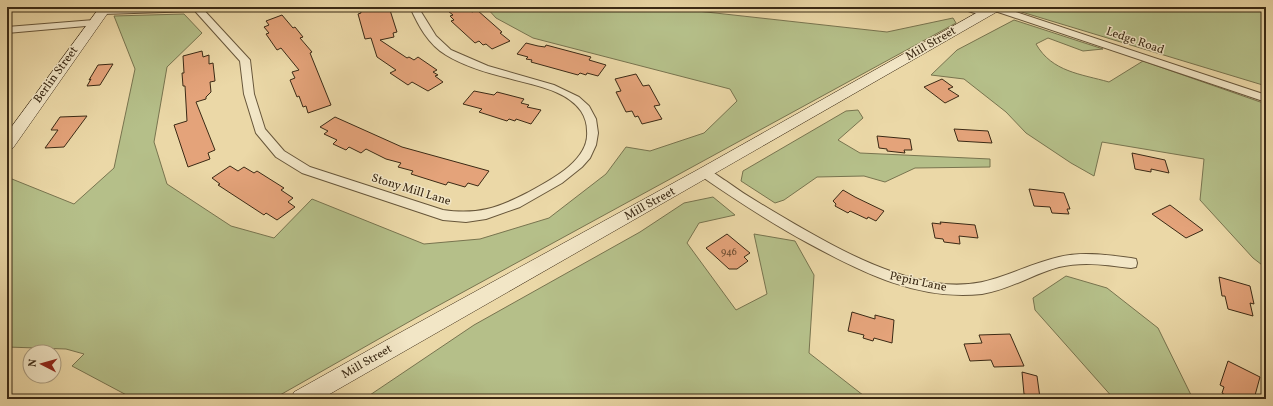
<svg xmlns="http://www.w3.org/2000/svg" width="1273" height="406" viewBox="0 0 1273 406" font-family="Vollkorn,serif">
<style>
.green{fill:#b5bf89;stroke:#78744f}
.building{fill:#e4a37a;stroke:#3b2a15}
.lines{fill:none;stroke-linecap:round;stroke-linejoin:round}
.street-casing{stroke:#67563a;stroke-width:2}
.secondary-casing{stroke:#3b2a15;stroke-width:1}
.street{fill:#f2e6c6;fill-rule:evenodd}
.secondary{fill:#f2e6c6;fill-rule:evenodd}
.labels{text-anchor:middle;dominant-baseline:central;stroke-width:3;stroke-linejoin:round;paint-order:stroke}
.number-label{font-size:10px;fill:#65482e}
.street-label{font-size:12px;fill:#3b2a15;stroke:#f2e6c6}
</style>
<rect width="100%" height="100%" fill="#ebd8a7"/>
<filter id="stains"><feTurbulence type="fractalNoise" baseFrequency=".005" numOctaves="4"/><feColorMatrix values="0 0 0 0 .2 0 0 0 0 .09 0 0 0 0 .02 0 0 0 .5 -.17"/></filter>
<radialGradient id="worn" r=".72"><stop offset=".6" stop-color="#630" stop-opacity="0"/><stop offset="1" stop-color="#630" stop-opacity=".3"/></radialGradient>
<g class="green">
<polygon points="486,7 661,7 887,32 953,18 956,23 421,315 273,399 134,399 72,366 84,354 66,349 7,347 7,177 74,204 114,168 135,69 114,16 184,14 202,33 167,67 154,142 167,184 231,226 274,238 312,199 424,244 480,239 549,218 606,174 626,147 650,151 704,133 737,101 730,89 533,38 496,18"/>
<polygon points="1021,7 1266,7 1266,86 1015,10"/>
<path d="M1014,20L1103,49L1083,51L1048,38L1036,44C1052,72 1081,74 1109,82L1143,61L1266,104V268L1253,258L1200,200L1204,159L1102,142L1094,176L1071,163L1026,133L1006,112L964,79L931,75L957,50Z"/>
<polygon points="858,110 863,118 838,140 860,153 990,159 990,167 915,168 885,182 864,176 817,177 784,200 775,203 741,181 743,171 846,111"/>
<polygon points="713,197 735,215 699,223 687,243 736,310 767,294 754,234 795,241 814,275 809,353 868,399 364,399 474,325 640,232 684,203"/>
<polygon points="1066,276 1107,288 1158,328 1193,399 1114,399 1035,310 1033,298"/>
</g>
<g class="building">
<polygon points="360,7 389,7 397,32 393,33 394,37 380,40 407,58 409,57 414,60 418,57 437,70 433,72 438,75 435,76 443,82 428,91 412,82 408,85 390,73 396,70 377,57 371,38 365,39 358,14 361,13"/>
<polygon points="443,7 466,7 472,12 477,10 502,32 500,33 510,41 492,49 486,44 483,45 479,41 475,43 451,21 454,20 450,16 453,15"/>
<polygon points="282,15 293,28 295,27 303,37 300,38 312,52 310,53 331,105 308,113 306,106 303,107 299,96 297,97 290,80 295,78 292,72 299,70 281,48 277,50 266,34 269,33 264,27 269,25 266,21"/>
<polygon points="526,43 538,46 545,47 546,45 591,57 589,60 606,65 598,76 587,73 586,75 580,73 578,75 531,62 532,60 526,59 528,57 517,54"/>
<polygon points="202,51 203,57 209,55 209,64 213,63 215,81 210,82 211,92 206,97 206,99 196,102 215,150 208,153 210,159 188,167 174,125 187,121 185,86 183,86 182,73 184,73 183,56"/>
<polygon points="113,64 100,85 87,86 91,79 89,80 98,65"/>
<polygon points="636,74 643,86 649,85 660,105 654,106 662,119 642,124 638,116 635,117 632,111 626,112 616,92 621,91 615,79"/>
<polygon points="942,79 953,87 948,89 959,96 945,103 924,87"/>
<polygon points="474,91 494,95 497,92 524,99 521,103 529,105 527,107 541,110 531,124 516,119 515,121 509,119 507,121 479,112 482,109 463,104"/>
<polygon points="87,116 64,147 45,148 58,130 51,130 60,117"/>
<polygon points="335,117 402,147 489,171 478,186 468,183 465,187 448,182 446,185 411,174 413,171 398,167 401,163 386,159 366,149 361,153 349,147 346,150 333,144 337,140 324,134 328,131 320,127"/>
<polygon points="954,129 988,131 992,143 958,141"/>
<polygon points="877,136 910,139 912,150 904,150 905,153 887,151 887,149 879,148"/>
<polygon points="1132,153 1165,160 1169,173 1151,169 1151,172 1135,169"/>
<polygon points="230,166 238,171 244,167 254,173 257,171 284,188 281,190 293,198 288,202 295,207 277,220 266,213 264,215 218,185 220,184 212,178"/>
<polygon points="1029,189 1064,193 1070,209 1067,209 1069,214 1052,213 1050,207 1034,206"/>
<polygon points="843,190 855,197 884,211 876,221 868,217 867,219 850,211 848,213 835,206 836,204 833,201"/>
<polygon points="1170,205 1203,230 1186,238 1152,214"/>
<polygon points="940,222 975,225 978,238 959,236 960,244 944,242 943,239 935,238 932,223 941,224"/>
<polygon points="727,234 750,253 744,257 748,261 737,269 729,269 706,248"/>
<polygon points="1219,277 1250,286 1254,304 1250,303 1253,316 1228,309 1225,296 1222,296"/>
<polygon points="852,312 875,319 875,315 894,320 892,343 874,338 873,341 863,338 864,335 848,331"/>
<polygon points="1010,334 1024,366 994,367 991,360 970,361 964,344 982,343 979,335"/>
<polygon points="1228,361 1260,377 1254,399 1232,399 1222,393 1224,387 1220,385"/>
<polygon points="1022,372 1037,376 1040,398 1024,394"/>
</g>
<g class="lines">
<g class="street-casing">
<g id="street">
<path d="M143,7H201L250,60L254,94L265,129L284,151L310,167L443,210C477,215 498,208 527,193C549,181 590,161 587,131C587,124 585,117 581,111C566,89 531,85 508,78C487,73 464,66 446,55C428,44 418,25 410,7H418L436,36L451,50L488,66L554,85L579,97L589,106L596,119L598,133L596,145L590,158L582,167L562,183L520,207L486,219L466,222L443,220L302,173L276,157L256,133L244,94L240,61L195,11L103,14L98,11L103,8Z"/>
<path d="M961,7C970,7 981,7 989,13L984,16L962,9Z"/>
<polygon points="991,7 1001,7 1266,95 1266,102 992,10"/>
<polygon points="94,20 97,21 99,23 97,25 7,33 7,27"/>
<path d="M705,169C713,171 719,177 726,181C737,189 749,197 761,204C813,235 876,274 936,283C988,291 1013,268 1059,257C1082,251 1107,255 1131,258L1136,259L1137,263L1136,267L1131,268C1107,265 1083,261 1059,267C1033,274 1009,290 982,294C919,301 863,273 808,243C771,223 736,200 701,176L699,173L701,170Z"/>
</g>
</g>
<g class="secondary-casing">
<g id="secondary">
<polygon points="100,7 112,7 13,148 7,149 7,133"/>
<polygon points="987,7 1002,7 1000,10 321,399 291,399 294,392 385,341 699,169"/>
</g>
</g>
<use href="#street" class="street"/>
<use href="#secondary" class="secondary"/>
</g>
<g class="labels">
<g class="number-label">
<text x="729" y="252">946</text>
</g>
<g class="street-label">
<text transform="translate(1135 41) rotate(19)">Ledge Road</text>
<text transform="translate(931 44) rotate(-30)">Mill Street</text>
<text transform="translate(56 75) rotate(-54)">Berlin Street</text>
<text transform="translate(411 190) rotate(17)">Stony Mill Lane</text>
<text transform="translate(650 204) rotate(-29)">Mill Street</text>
<text transform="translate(918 282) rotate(12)">Pepin Lane</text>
<text transform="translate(367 362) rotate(-30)">Mill Street</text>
</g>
</g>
<rect width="1273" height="406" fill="none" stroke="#ebd8a7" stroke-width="24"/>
<rect x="8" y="8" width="1257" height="390" fill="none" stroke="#3b2a15" stroke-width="2"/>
<rect x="12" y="12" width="1249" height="382" fill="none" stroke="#3b2a15"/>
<g transform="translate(42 364) rotate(276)"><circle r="19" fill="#f2e6c6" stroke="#a99b7f"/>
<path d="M0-3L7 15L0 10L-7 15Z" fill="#8f2418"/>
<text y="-6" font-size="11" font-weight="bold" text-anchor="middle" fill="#3b2a15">N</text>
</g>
<rect width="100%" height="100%" filter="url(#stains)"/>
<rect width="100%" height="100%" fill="url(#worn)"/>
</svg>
